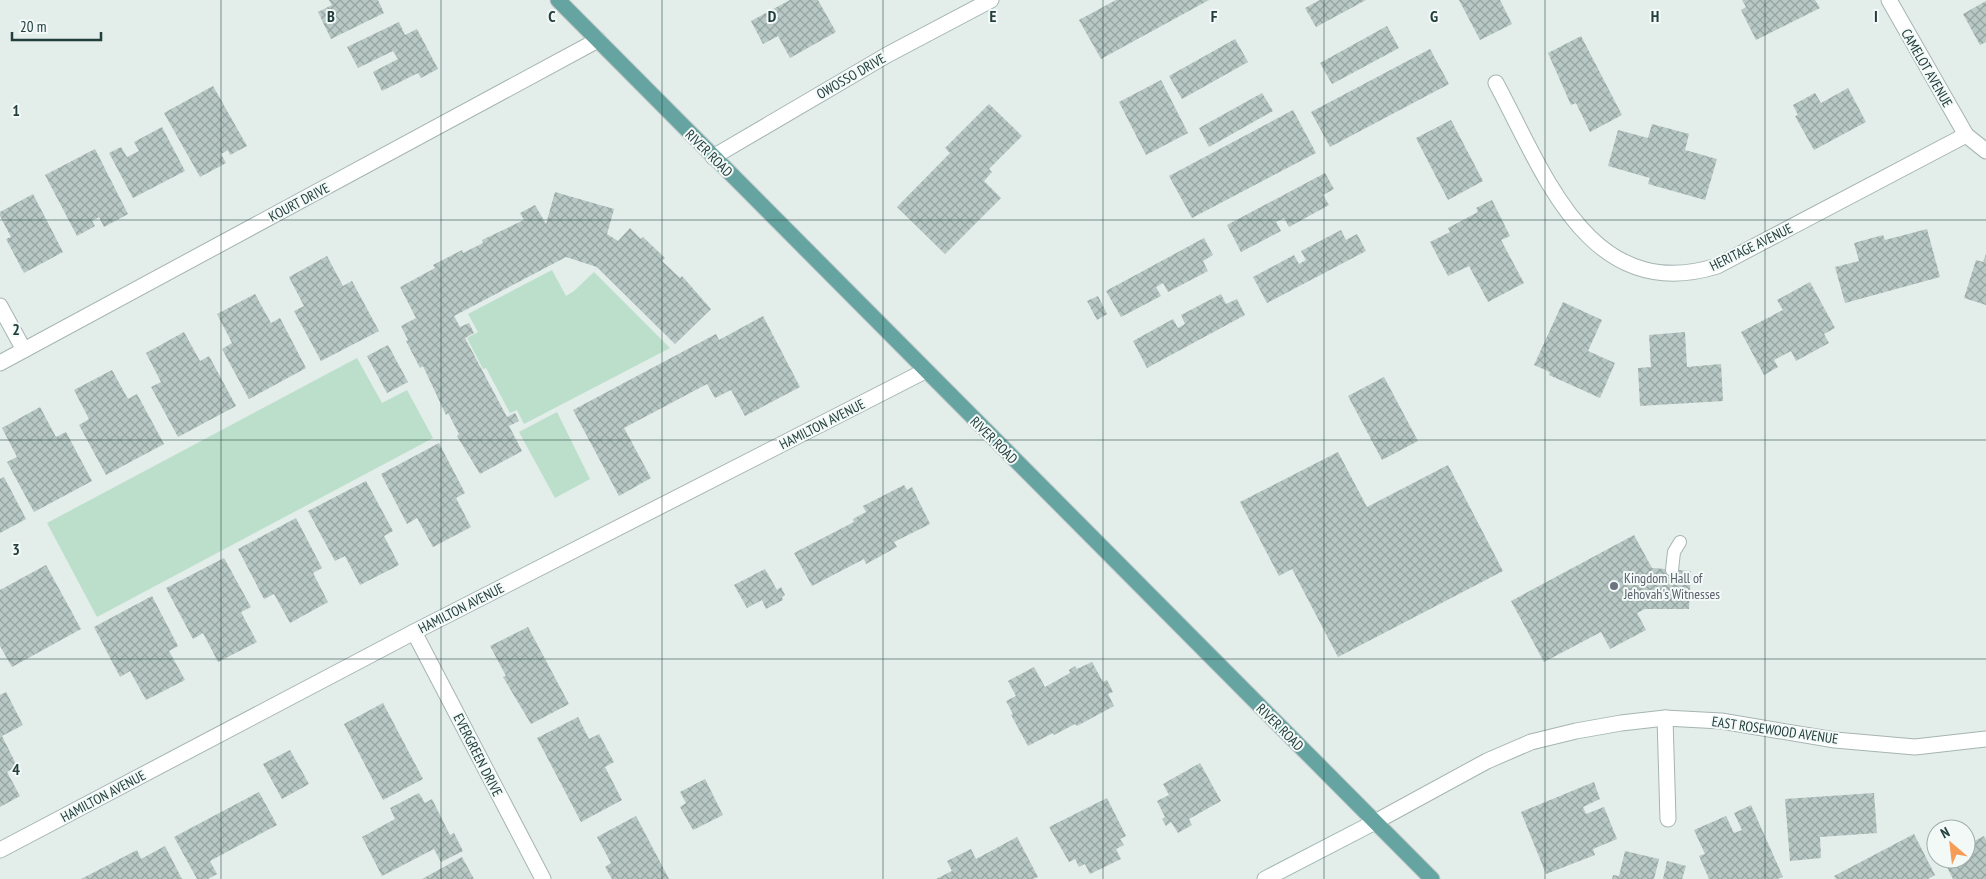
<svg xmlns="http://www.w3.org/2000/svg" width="1986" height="879" viewBox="0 0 1986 879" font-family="'PT Sans Narrow',sans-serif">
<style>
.green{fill:#bbdfcb}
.building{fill:url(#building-cross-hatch)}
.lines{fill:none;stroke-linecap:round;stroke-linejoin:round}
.service-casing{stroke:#a5b5b3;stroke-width:14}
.minor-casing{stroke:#a5b5b3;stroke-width:17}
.tertiary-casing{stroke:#a5b5b3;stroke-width:17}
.secondary-casing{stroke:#a0b9b5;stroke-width:17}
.primary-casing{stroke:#c1c9c9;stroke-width:17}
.service{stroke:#fff;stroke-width:12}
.minor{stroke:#fff;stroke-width:15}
.tertiary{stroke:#fff;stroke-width:15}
.secondary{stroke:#fff;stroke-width:15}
.primary{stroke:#65a4a0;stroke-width:15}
.grid{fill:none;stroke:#223f3d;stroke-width:1;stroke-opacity:0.55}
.worship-dot{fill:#6b7280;stroke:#f3f9f7;stroke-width:2}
.labels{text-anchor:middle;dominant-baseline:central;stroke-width:4;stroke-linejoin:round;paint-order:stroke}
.street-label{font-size:14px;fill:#223f3d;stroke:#f3f9f7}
.worship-label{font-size:14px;fill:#5b616d;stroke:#f3f9f7;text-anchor:start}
.grid-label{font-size:16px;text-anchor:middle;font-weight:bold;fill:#223f3d;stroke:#f3f9f7;stroke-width:4;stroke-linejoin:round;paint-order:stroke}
</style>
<defs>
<pattern id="building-cross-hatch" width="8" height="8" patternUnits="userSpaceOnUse" patternTransform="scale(1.25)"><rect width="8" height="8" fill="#b8c8c4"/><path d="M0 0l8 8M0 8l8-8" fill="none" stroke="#95a4a0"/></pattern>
</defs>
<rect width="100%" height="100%" fill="#e3edea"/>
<g class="green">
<polygon points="552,270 566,296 574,291 594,272 670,348 524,424 517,410 510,413 486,368 483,369 467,338 478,332 468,314"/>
<polygon points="357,358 382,403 407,390 433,438 97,617 47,523"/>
<polygon points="557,412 590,479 555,498 519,432"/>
</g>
<g class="building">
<polygon points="329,0 378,0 384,13 331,39 318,12 332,5"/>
<polygon points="790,0 818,0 836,32 790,58 778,36 763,44 751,21"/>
<polygon points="1116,0 1209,0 1101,59 1079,20"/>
<polygon points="1320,0 1366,0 1316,27 1305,8"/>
<polygon points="1459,0 1500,0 1512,24 1480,40"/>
<polygon points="1742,0 1815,0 1820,8 1756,40 1741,10 1746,7"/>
<polygon points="1986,1 1986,42 1980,45 1963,14"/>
<polygon points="399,22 405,35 417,29 438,69 421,78 418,73 382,91 373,72 398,59 393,51 358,68 347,47"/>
<polygon points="1387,26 1399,48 1332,84 1320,63"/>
<polygon points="1581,36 1622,115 1590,132 1576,103 1571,105 1548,53"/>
<polygon points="1235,39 1248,62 1182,99 1169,76"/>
<polygon points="1430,49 1449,84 1330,147 1311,112"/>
<polygon points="1161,80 1188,133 1146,155 1119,102"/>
<polygon points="213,86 247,146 230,155 228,150 221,154 226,163 200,177 164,113"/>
<polygon points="1848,88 1866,122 1814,150 1795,116 1798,115 1793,105 1815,93 1821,103"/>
<polygon points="1262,93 1273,111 1209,147 1199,128"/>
<polygon points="989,104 1022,136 989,169 992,172 984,181 1001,198 945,254 897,207 950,153 945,148"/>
<polygon points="1293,110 1316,153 1192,218 1169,176"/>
<polygon points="1451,120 1483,181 1448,200 1416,138"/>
<polygon points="1652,124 1689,134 1685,150 1717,159 1705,200 1648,184 1650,178 1608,166 1618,130 1648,138"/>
<polygon points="162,127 185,171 133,198 109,153 121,147 127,157 139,151 134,142"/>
<polygon points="95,149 128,214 104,227 99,217 92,221 95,226 77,236 45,175"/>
<polygon points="1325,173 1334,189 1323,195 1329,205 1289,227 1284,218 1276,222 1281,231 1241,252 1227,225"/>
<polygon points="555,192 614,209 607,234 618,241 630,228 641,239 643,237 665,258 662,261 680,278 682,276 711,309 675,344 597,267 566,257 454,316 460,327 469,323 474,333 465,338 507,417 515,413 519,421 509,426 522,451 480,474 457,436 459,434 448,413 446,415 423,366 420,368 406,341 408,340 401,326 416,318 400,287 435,268 433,265 462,250 463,253 483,243 482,240 524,220 520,213 535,205 546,224"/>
<polygon points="33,194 63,252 24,273 6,239 11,237 0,216 0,212"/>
<polygon points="1492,200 1510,236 1501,240 1524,283 1488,302 1469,266 1448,276 1430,242 1450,232 1448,228 1478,212 1476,208"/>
<polygon points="1927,229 1940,277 1845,303 1835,267 1859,261 1854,243 1883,235 1885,240"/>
<polygon points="1341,230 1346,240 1357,234 1366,251 1267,303 1253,277 1294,255 1299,264 1306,260 1301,251"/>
<polygon points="1204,238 1213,255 1203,261 1208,271 1168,292 1163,283 1156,287 1161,296 1121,317 1106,291"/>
<polygon points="1986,254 1986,305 1964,298 1976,260 1983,262"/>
<polygon points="327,256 343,286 352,281 379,331 321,361 294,311 304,306 289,277"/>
<polygon points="1810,282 1835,328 1824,334 1829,343 1796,361 1791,351 1774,360 1778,367 1764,375 1741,332 1783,310 1777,300"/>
<polygon points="255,294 271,323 280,318 306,368 249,399 222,349 232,343 217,314"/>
<polygon points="1221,294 1226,304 1237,299 1245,315 1147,368 1133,341 1173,319 1178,328 1185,324 1181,315"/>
<polygon points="1098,296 1107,314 1097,320 1087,301"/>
<polygon points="1563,302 1602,320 1588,351 1615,363 1600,398 1549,375 1550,372 1534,365"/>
<polygon points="763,316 800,387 745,416 731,390 715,398 707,384 624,428 651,478 619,496 573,410 716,334 719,340"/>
<polygon points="184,332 200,361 209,356 236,406 178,437 151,387 161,382 146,353"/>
<polygon points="1685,332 1687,367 1721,364 1723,401 1640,406 1638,368 1651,367 1649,335"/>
<polygon points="388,345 408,382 387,393 367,356"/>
<polygon points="112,370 128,399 137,394 164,444 106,475 79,425 89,419 74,390"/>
<polygon points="1384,377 1418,441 1382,460 1348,396"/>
<polygon points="40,407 56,437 66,432 92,481 34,512 7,462 17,457 2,428"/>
<polygon points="439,443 465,493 456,498 471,527 433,547 417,518 407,524 381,474"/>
<polygon points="1338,452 1367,507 1448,465 1503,571 1338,657 1292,569 1279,576 1240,502"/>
<polygon points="4,477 26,519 0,533 0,479"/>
<polygon points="366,481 393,531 384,536 399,565 360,585 345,556 335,561 308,511"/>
<polygon points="904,485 907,490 912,487 930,524 894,542 897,547 866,564 864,559 812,586 794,553 854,522 853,519 866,512 863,506"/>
<polygon points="296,518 322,568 313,573 328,602 290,623 274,594 264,599 238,549"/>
<polygon points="1634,535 1652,568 1691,571 1689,609 1645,609 1637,613 1646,630 1610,649 1601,632 1544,662 1511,601"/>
<polygon points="224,558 251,607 241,612 257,642 218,662 203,633 193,639 166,588"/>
<polygon points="46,565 81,629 12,667 0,646 0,590"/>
<polygon points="765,569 777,590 781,587 785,595 782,597 783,600 766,609 762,600 747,608 734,585"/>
<polygon points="152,596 178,646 169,651 185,680 146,700 130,671 120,677 94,627"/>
<polygon points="528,627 569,704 531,724 503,677 506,676 490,646"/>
<polygon points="1092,662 1103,682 1107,680 1113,692 1108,694 1114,706 1077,726 1075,724 1054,735 1053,733 1028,746 1011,715 1013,714 1006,701 1016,696 1008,681 1034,667 1045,687 1070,673 1069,670 1075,666 1077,669"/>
<polygon points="6,692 23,725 2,736 17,766 7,772 20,796 0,807 0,695"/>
<polygon points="383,703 423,779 383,800 344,724"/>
<polygon points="578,717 589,739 599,734 614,762 605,767 622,800 581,822 537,738"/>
<polygon points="290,750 309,784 282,799 263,764"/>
<polygon points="1200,763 1221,801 1189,819 1192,825 1178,833 1171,822 1166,826 1162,819 1165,817 1157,801 1169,795 1163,784"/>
<polygon points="705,779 723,815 693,830 680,807 686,803 680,792"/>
<polygon points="1594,782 1600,799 1583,807 1586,814 1604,807 1617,839 1593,849 1595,855 1546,874 1521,812"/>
<polygon points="259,792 277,825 210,861 217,874 208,879 197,879 174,837"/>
<polygon points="419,793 425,803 432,799 450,835 454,833 463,851 441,862 434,849 382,876 362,837 395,819 390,808"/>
<polygon points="1874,793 1877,833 1820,837 1821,858 1790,861 1785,799"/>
<polygon points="1107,798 1126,836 1120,839 1124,845 1116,849 1121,859 1090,874 1085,864 1079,867 1075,859 1069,862 1049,827"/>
<polygon points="1751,805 1783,877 1777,879 1709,879 1699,856 1705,854 1694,830 1726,816 1734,833 1742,830 1734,813"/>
<polygon points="636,816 669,879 612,879 605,867 611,863 597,837"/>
<polygon points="1914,834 1935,875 1928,879 1836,879 1834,876"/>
<polygon points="1984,836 1986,840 1986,879 1953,879 1945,863 1953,859 1966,859 1966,852 1972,849 1969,844"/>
<polygon points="1017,837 1038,877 1033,879 936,879 952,871 947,861 971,849 976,859"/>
<polygon points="165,846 182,879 81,879 137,850 141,859"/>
<polygon points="1625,851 1659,859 1654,879 1612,879 1613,875 1619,876"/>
<polygon points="462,857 474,879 422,879"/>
<polygon points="1667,861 1686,866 1682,879 1663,879"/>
</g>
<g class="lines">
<g class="service-casing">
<polyline id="service" points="1672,570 1674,552 1680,542"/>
</g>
<g class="minor-casing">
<g id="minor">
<polyline points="1889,0 1966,135"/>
<path d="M1496,83C1544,172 1589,306 1717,266L1966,135L1986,151"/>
<polyline points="0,306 24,350"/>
<polyline points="0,363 598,40"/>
<polyline points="414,632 543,879"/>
<polyline points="1665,718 1668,819"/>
<polyline points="1375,822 1487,761 1531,742 1576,731 1621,723 1665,718 1721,721 1835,740 1915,747 1986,739"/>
<polyline points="0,850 414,632 925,371"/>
</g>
</g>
<g class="tertiary-casing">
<polyline id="tertiary" points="713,157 887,55 991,0"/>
</g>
<g class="secondary-casing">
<polyline id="secondary" points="1265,879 1375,822"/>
</g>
<g class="primary-casing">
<polyline id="primary" points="558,0 1432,879"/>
</g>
<use href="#service" class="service"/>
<use href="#minor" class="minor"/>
<use href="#tertiary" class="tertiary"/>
<use href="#secondary" class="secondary"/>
<use href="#primary" class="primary"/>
</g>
<path class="grid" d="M221,0V879M441,0V879M662,0V879M883,0V879M1103,0V879M1324,0V879M1545,0V879M1765,0V879M0,220H1986M0,440H1986M0,659H1986"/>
<circle class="worship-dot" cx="1614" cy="586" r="5"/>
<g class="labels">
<g class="street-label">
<text transform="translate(1927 68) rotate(60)">CAMELOT AVENUE</text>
<text transform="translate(851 76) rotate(-30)">OWOSSO DRIVE</text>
<text transform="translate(709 153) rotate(45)">RIVER ROAD</text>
<text transform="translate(299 202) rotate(-28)">KOURT DRIVE</text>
<text transform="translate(1751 247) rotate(-26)">HERITAGE AVENUE</text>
<text transform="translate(822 424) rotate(-27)">HAMILTON AVENUE</text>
<text transform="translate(994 440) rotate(45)">RIVER ROAD</text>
<text transform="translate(461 608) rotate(-27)">HAMILTON AVENUE</text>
<text transform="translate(1280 727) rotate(45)">RIVER ROAD</text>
<text transform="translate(1775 730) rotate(8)">EAST ROSEWOOD AVENUE</text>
<text transform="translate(478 755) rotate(63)">EVERGREEN DRIVE</text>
<text transform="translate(103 796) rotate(-28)">HAMILTON AVENUE</text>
</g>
<g class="worship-label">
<text x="1624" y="578">Kingdom Hall of<tspan x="1624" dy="16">Jehovah's Witnesses</tspan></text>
</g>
</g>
<g class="grid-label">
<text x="331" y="22">B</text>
<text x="552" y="22">C</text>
<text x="772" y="22">D</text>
<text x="993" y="22">E</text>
<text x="1214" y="22">F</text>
<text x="1434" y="22">G</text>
<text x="1655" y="22">H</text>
<text x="1876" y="22">I</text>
<text x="16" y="116">1</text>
<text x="16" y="335">2</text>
<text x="16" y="555">3</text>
<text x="16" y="775">4</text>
</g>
<g transform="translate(1951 844) rotate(332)"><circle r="24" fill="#f3f9f7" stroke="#9fafad"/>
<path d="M0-4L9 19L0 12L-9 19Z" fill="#f79c57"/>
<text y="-8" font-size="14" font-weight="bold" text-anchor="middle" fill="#223f3d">N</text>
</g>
<path d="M12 32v8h89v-8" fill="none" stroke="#223f3d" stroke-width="2.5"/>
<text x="20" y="32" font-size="15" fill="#223f3d" stroke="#f3f9f7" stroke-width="4" paint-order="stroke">20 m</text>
</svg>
